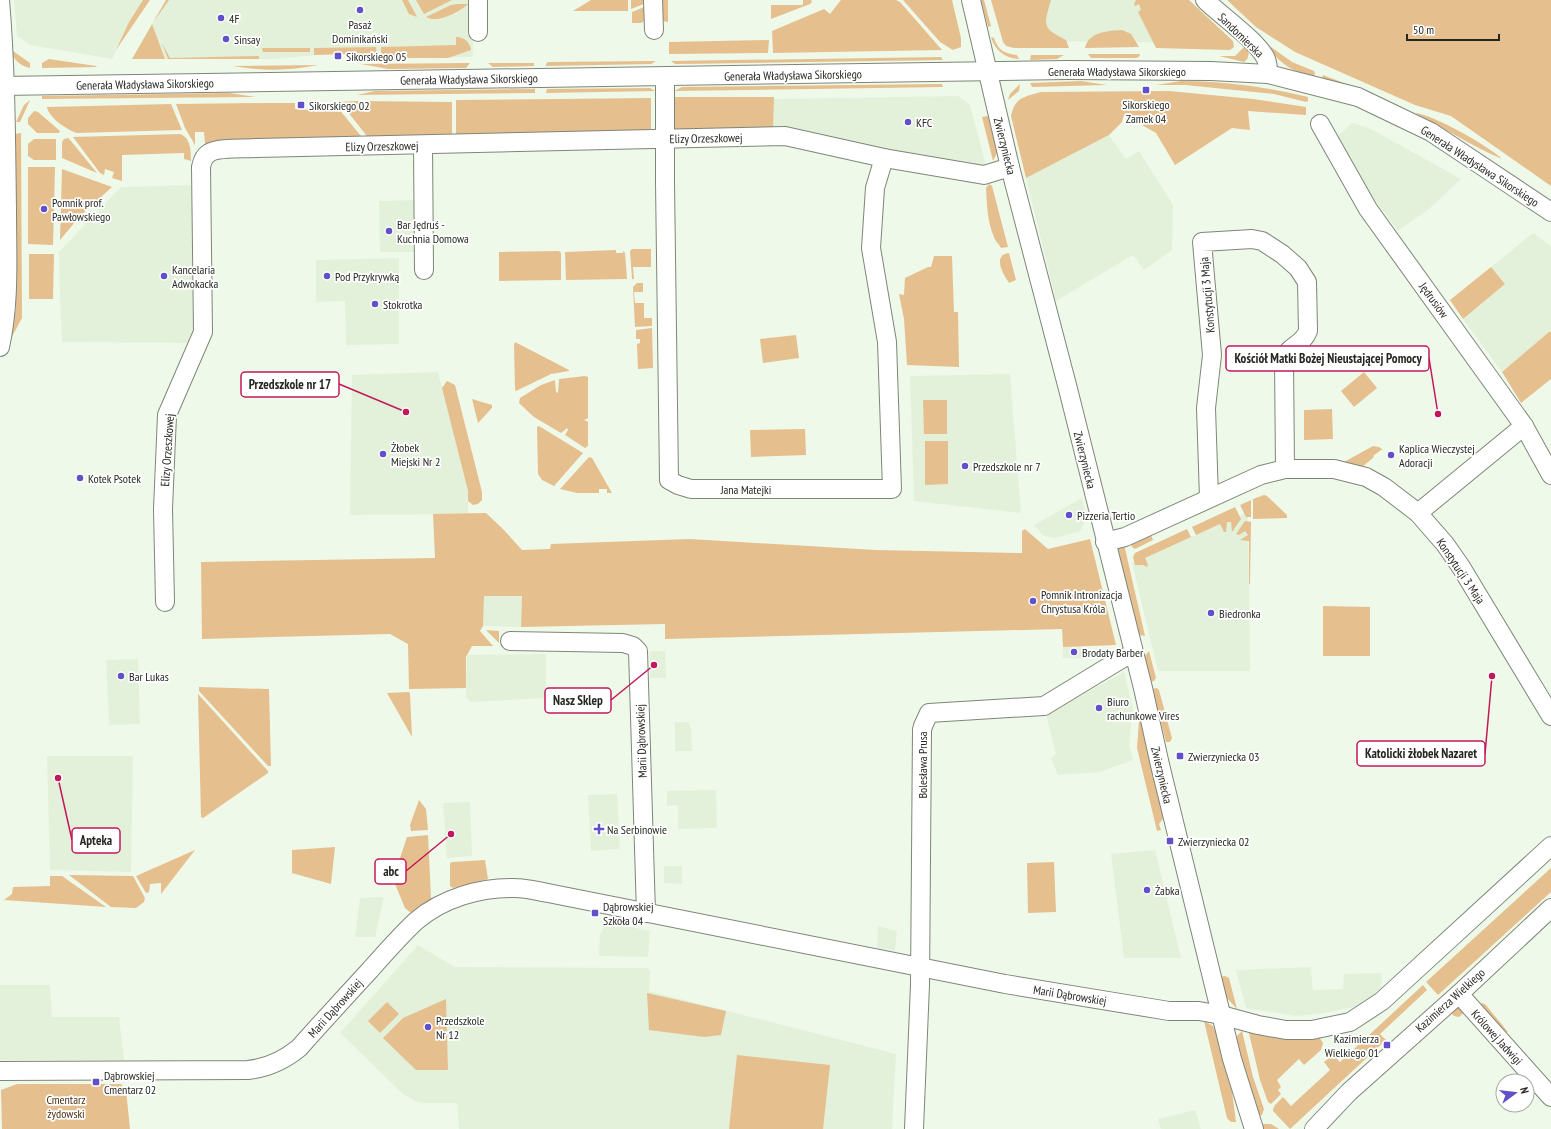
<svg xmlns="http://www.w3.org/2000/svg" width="1551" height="1129" viewBox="0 0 1551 1129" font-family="'PT Sans Narrow',sans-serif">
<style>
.built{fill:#e3f1da}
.green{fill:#e6bf8e}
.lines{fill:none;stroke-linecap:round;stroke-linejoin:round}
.minor-casing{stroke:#7e8678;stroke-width:20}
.minor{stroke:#fff;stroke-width:18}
.poi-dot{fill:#6050c9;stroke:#fff;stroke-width:1.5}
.labels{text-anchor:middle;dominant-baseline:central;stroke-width:3.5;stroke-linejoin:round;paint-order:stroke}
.poi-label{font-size:12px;fill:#252822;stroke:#fff;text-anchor:start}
.street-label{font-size:12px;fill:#252822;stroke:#fff}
.park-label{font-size:12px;fill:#483214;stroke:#fff}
.leader{fill:none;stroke:#c2185b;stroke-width:1.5}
.callout-dot{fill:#c2185b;stroke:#fff;stroke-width:1.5}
.callout{fill:#fff;stroke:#c2185b;stroke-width:1.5}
.callout-label{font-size:13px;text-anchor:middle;font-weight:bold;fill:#252822}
</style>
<rect width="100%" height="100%" fill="#eff9e9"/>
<g class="built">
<polygon points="14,0 143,0 129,22 112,59 30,45 17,36"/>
<polygon points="166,0 472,0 473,57 396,58 349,54 327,54 275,59 132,59"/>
<polygon points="1036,0 1186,0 1218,43 1020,41"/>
<polygon points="958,96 970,105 986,166 981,167 773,131 774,99"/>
<polygon points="1352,123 1371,129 1461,179 1430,208 1398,231 1372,196 1337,137"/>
<polygon points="1109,135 1126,159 1139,151 1173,205 1172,250 1144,270 1133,255 1056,301 1026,178"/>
<polygon points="191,185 193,329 187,343 62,342 60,297 59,252 121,187"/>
<polygon points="416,200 415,252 380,252 379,201"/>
<polygon points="1533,233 1551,246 1551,330 1502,372 1463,319 1505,284 1491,267"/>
<polygon points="399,258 399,344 346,345 345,301 316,302 316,260"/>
<polygon points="438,372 468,491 468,514 350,515 352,375"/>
<polygon points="1010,374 1021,513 914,501 910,376"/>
<polygon points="1082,498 1087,519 1081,530 1078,532 1056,538 1044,536 1034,525"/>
<polygon points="1248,512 1250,671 1158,671 1132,563"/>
<polygon points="483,596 522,596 521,627 483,626"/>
<polygon points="1082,646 1083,658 1063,658 1063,647"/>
<polygon points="650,651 665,651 666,678 650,678"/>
<polygon points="546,654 546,698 470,702 466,697 467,655"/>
<polygon points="138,659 140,724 109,725 106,660"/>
<polygon points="1124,672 1133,708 1129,744 1133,760 1100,772 1058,775 1051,758 1056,754 1046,715"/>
<polygon points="675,722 689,722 691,729 692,751 675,751"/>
<polygon points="47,756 133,756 131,872 50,870"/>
<polygon points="716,790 717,828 678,829 678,805 667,806 667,791"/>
<polygon points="617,794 620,849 591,851 588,795"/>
<polygon points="470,802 472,856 447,858 443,803"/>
<polygon points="1155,850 1181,958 1124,958 1111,854"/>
<polygon points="664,866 682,866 682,884 664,883"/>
<polygon points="384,897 375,937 355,937 360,898"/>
<polygon points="608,922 650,931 648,957 599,956 600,934"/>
<polygon points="878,926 897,931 895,951 877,948"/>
<polygon points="418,945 455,967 646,968 650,970 649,991 896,1054 892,1129 459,1129 457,1103 423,1103 417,1102 403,1094 340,1033"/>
<polygon points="1311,967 1313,990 1343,989 1344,974 1381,973 1382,982 1380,990 1354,1007 1319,1014 1296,1016 1246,1008 1236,970"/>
<polygon points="0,985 50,985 52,1017 119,1017 124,1060 0,1060"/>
<polygon points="1195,1110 1201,1129 1161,1129 1158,1119"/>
</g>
<g class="green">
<polygon points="143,0 150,0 116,50 129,22"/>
<polygon points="166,0 169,0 152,24 165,59 132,59"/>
<polygon points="402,0 408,0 417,17 409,14"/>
<polygon points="416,0 452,0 424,14"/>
<polygon points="591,0 628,0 628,11 573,11"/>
<polygon points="631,0 649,0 649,2 631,9"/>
<polygon points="663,0 668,0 668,22 662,21 661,2"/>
<polygon points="803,0 811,0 812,2 810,4 771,19 771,5 803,5"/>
<polygon points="841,0 896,0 900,2 942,50 773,53 772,31 824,9 830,14"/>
<polygon points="903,0 952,0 961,38 961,47 953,50 940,42"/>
<polygon points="981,0 984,0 991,26 988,27"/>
<path d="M991,0H1051C1044,25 1041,28 1066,40L1069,48H1014L1006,46L1003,42Z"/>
<polygon points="1136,0 1189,0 1233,41 1234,47 1230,50 1156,48 1138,12 1141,10 1139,4 1135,6 1134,4"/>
<polygon points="1227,0 1551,0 1551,186 1451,116 1415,105 1295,52 1256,27"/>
<path d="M457,4H468C460,12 436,24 426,17L451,5Z"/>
<polygon points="649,5 647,20 641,23 632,23 632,12"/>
<path d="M1122,30L1131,34L1139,47L1085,48C1089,31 1109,31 1122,30Z"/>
<path d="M456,37C465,37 470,43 471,50L448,58H396L381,57V47L456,45Z"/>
<path d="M991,37L994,38C998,50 1005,54 1017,55L1019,59C1005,58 995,51 991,37Z"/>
<path d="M1260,39L1292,62L1314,71L1315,73L1314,77C1284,69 1280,61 1260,39Z"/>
<polygon points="769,40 768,53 669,54 669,42"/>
<polygon points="162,43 170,58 259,56 259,59 168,59"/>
<path d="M1245,46L1248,49C1249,54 1249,59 1244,62L1219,56H1235Z"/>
<polygon points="376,47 377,57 349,54 314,55 314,48"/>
<polygon points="262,48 310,48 310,52 263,52"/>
<path d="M13,51L30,63V68C20,66 15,60 10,52Z"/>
<polygon points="1088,54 1140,54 1139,57 1136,58 1091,58"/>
<polygon points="1031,55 1064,55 1057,59 1030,60"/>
<polygon points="941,57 943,60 679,64 675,64 671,61"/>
<polygon points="49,59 96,66 97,67 42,68 42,63"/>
<polygon points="656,61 651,64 546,66 546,64 548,62"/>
<polygon points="470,63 466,68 388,69 361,64"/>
<polygon points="488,63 534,63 534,66 493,67"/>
<path d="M318,65C289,71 262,71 233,66Z"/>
<polygon points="1323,75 1388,100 1322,78"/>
<polygon points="1081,81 1107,85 1032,87 1030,83"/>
<path d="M1181,81C1223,81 1267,87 1308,97V101L1306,102L1274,94L1185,85H1156Z"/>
<polygon points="942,84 943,87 674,91 682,87"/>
<polygon points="1020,84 1019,91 1008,100 1010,94"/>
<polygon points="650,88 655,91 546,93 547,89"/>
<polygon points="535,89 535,93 357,95 375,91"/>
<path d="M1169,91L1253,99L1306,107V115L1248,111L1250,130L1232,128L1175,165L1156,133L1124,115L1122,122L1109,135L1026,178L1011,116C1015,97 1024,97 1041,92Z"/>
<polygon points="229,93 256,97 42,99 42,96"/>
<polygon points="672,97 774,97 773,131 672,131"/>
<polygon points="651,98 651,134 456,139 456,100"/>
<polygon points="30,100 20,122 16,122 24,105"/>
<polygon points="355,101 452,102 452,138 370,140 340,102"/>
<polygon points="266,103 295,103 295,109 311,110 311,103 334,103 365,141 205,144 204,132 195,132 195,145 185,128 176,104"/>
<path d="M171,104L182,130L77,133C67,130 49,118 47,107Z"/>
<polygon points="34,111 38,112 60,131 59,133 37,133 28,124 28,118"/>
<path d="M1415,113C1432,114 1489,146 1502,159C1472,146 1444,128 1415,113Z"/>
<polygon points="988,116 997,153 993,161 982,117"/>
<polygon points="21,133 22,318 6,348 16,309 15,134"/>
<path d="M180,134C191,138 191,151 191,161L184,159V153L122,155V181L112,178L114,172L105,169L104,175L100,173L73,137Z"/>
<polygon points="68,138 71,141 97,173 62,158 62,142 64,139"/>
<polygon points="34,139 56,139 56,160 34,160 28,156 28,144"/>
<polygon points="28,167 55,167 53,245 28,244"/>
<polygon points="62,169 112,187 80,216 60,240"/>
<path d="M989,184L992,186L1008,247L1001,248C999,244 995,241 994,237C987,221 987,205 986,188Z"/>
<polygon points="632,249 651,249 651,267 633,267 634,279 632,279 630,251"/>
<polygon points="616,250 616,253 623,253 623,251 625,253 627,279 566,280 565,252"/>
<polygon points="559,251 561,253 561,280 499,281 499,252"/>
<path d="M1009,253L1016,280L1009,283C1003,274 992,255 1009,253Z"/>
<polygon points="29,254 54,254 53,299 29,299"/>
<polygon points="934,256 952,256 954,312 958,312 959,367 907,365 904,319 899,294 904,295 905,278 928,267 931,267"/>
<polygon points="1491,267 1505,284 1463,319 1450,300"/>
<polygon points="637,283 643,283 643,292 634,292 635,303 644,303 644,318 652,318 652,326 635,327 633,287"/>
<polygon points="652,328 653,368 638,369 637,344 640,343 640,339 636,339 636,330"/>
<polygon points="1550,331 1551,333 1551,379 1521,403 1502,372"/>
<polygon points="796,335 799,358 763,363 760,339"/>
<polygon points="515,342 569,370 569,371 551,374 516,391 515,389 514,345"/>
<polygon points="1364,372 1377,388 1354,407 1341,391"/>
<polygon points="585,376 588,377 588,418 584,420 588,422 588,446 585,448 565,435 568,430 567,428 561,433 534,417 519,403 520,398 541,385 555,380 556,392 558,393 559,379"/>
<polygon points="447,381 455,385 482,492 482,500 478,504 473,505 468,501 468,491 442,388"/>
<polygon points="472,399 492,405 492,408 478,423"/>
<polygon points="923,400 947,400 947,434 924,434"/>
<polygon points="1332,409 1333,439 1304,440 1304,410"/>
<polygon points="539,426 583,453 554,486 542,480 538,474 537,427"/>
<polygon points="805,429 806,455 751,457 750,430"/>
<polygon points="925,441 948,441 948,484 925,485"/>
<polygon points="1373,446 1379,447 1383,450 1381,450 1373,456 1374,457 1362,467 1344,462"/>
<polygon points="589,457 592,458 612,493 607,493 607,489 599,489 599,493 577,493 560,489"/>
<polygon points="1264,495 1267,496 1287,515 1287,518 1253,519 1253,499"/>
<polygon points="1251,500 1251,517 1246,517 1240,505"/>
<polygon points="1235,507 1241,519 1232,532 1231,522 1227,522 1226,532 1224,532 1220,524 1196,535 1192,527"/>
<polygon points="486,513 503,529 522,550 550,549 551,544 690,539 876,550 1022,553 1022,531 1025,529 1048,549 1090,539 1116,645 1063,647 1062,629 665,639 665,624 521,627 522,596 484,596 483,626 480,631 493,646 472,646 466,657 466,688 409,689 408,644 390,634 202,639 201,562 435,558 433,514"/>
<polygon points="1245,521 1251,522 1250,584 1249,584 1249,541 1240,540 1248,535 1245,531 1239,535 1236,534"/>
<polygon points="1187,529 1191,537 1145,558 1148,565 1147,567 1143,565 1135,565 1133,557 1135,553"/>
<polygon points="1150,532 1153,540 1135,549 1132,547 1130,541"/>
<polygon points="1124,544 1145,636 1140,635 1138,632 1117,552 1118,549"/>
<polygon points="1323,606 1370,607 1370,656 1323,656"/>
<polygon points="486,630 499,631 499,643"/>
<polygon points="1149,651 1156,678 1154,681 1150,682 1144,657"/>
<polygon points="199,687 269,689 271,766 268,766 199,691"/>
<polygon points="1157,688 1159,690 1172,738 1170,742 1166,742 1152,689"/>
<polygon points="408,692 410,693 412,737 387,693"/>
<polygon points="198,694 268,771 268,773 203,818 201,817"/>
<polygon points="1142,719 1165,816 1159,824 1161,830 1157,831 1137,748 1139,721"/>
<polygon points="419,800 426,809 428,830 411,831 410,825"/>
<polygon points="428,835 431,898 428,902 411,913 405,908 393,879 407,837"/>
<polygon points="335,847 331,884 292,873 292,850"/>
<polygon points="195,850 161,894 161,883 150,884 149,892 146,893 136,876"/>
<polygon points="485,860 488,879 453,888 450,886 450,863 453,862"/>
<polygon points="1054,862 1056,912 1028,913 1027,863"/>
<polygon points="1551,868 1551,892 1438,995 1426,982"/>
<polygon points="69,875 133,876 145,898 144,902 136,908 111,907"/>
<polygon points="50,876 62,876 106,907 4,900 12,894 13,887 50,886"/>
<polygon points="1225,976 1229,978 1237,1009 1225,996 1219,977"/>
<polygon points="1423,985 1427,990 1380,1034 1386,1040 1290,1129 1273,1111 1273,1109 1275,1105 1283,1097 1291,1106 1330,1070 1324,1062 1333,1055 1340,1062"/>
<polygon points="647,993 726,1011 721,1035 704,1037 649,1030"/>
<polygon points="446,999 448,1070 416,1070 383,1038 403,1018"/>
<polygon points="387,1002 399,1014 380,1033 368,1021"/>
<polygon points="1482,1003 1485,1004 1508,1032 1501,1031 1479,1006"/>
<polygon points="1460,1007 1467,1010 1459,1017 1454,1016 1450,1012 1457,1008"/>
<polygon points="1204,1021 1213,1026 1218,1037 1232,1092 1236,1122 1231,1122 1227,1118"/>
<polygon points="1248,1029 1319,1037 1323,1043 1321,1050 1304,1065 1299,1059 1277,1080 1281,1087 1278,1090 1281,1094 1271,1104 1268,1102 1260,1080"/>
<polygon points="1242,1031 1253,1077 1264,1109 1262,1115 1257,1117 1235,1038"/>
<polygon points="737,1055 830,1065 823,1129 729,1129"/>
<polygon points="17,1084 121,1084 126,1090 130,1129 2,1129 1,1090"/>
<polygon points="1264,1124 1271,1124 1279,1129 1260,1129 1258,1125"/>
</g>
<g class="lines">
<g class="minor-casing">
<g id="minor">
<polyline points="478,0 478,32"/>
<polyline points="653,0 654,30"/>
<polyline points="971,0 1010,167 1068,389 1143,688 1160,765 1232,1059 1254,1129"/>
<path d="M1205,0C1220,15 1258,41 1266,59C1268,64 1268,69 1268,74"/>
<polyline points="665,77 665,182 669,480 678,485 691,489 892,489 887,342 871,248 875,188 884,158"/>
<polyline points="0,86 1067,70 1211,71 1268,74 1358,97 1431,132 1551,212"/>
<polyline points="1320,124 1368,209 1524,426 1551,475"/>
<polyline points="423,145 424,270"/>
<path d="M0,347C10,302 7,256 7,210C6,140 6,70 0,0"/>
<path d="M1209,498L1206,408L1212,355L1202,242L1252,239L1262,241L1282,254L1298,268L1307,282L1308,331C1303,345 1289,345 1284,359L1285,469"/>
<polyline points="1418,513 1524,426"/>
<polyline points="1105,542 1125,537 1261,475 1285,469 1334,469 1366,477 1384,487 1418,513 1445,544 1461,567 1551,716"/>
<path d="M165,602L163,509L167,415L203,332L201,167C202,162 204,156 209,153C218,147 245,149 257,148L785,136L884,158L984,175L1010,167"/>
<polyline points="510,641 623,643 633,646 638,651 646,913"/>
<polyline points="1459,994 1551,1097"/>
<path d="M0,1071L248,1070C268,1068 283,1061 299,1048C322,1022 346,996 370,970C385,953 400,936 416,921C443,898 481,887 515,888C526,888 537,891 548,893L1005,984L1169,1011H1199L1221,1015L1258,1025L1286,1030H1312L1350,1022L1382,1001L1551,846"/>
<polyline points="914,1129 920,985 922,730 923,726 929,713 1044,706 1123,658 1134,655"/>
<polyline points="1314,1129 1349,1092 1459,994 1551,908"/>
</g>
</g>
<use href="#minor" class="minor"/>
</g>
<g class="poi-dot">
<circle cx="360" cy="10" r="4"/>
<circle cx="221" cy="18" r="4"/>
<circle cx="226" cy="39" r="4"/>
<rect x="334" y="52" width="8" height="8" rx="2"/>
<rect x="1142" y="86" width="8" height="8" rx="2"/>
<rect x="297" y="101" width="8" height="8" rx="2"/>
<circle cx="908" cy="122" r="4"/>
<circle cx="44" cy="209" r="4"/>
<circle cx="389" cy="231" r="4"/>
<circle cx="164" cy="276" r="4"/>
<circle cx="327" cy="276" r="4"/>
<circle cx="375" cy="304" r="4"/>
<circle cx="383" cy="454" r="4"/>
<circle cx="1391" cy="455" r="4"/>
<circle cx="965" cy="466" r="4"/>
<circle cx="80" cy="478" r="4"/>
<circle cx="1069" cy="515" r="4"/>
<circle cx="1033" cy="601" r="4"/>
<circle cx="1211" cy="613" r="4"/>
<circle cx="1074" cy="652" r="4"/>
<circle cx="121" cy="676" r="4"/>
<circle cx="1099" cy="708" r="4"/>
<rect x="1176" y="752" width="8" height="8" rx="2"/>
<path d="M597 823h4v4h4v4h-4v4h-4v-4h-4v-4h4z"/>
<rect x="1166" y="837" width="8" height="8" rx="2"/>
<circle cx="1147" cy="890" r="4"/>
<rect x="591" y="909" width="8" height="8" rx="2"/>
<circle cx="428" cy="1027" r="4"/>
<rect x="1383" y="1041" width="8" height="8" rx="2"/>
<rect x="92" y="1078" width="8" height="8" rx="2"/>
</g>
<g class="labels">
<g class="poi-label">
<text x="229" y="18">4F</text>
<text x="360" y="24" text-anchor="middle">Pasaż<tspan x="360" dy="14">Dominikański</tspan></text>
<text x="234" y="39">Sinsay</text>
<text x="346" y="56">Sikorskiego 05</text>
<text x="1146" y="104" text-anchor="middle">Sikorskiego<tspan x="1146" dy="14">Zamek 04</tspan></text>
<text x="309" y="105">Sikorskiego 02</text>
<text x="916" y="122">KFC</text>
<text x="52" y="202">Pomnik prof.<tspan x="52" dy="14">Pawłowskiego</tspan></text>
<text x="397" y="224">Bar Jędruś -<tspan x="397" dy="14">Kuchnia Domowa</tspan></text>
<text x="172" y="269">Kancelaria<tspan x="172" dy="14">Adwokacka</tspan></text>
<text x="335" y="276">Pod Przykrywką</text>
<text x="383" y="304">Stokrotka</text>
<text x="391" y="447">Żłobek<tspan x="391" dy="14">Miejski Nr 2</tspan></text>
<text x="1399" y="448">Kaplica Wieczystej<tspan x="1399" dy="14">Adoracji</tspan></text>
<text x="973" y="466">Przedszkole nr 7</text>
<text x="88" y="478">Kotek Psotek</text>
<text x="1077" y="515">Pizzeria Tertio</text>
<text x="1041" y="594">Pomnik Intronizacja<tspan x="1041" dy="14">Chrystusa Króla</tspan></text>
<text x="1219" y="613">Biedronka</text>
<text x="1082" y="652">Brodaty Barber</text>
<text x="129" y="676">Bar Lukas</text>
<text x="1107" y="701">Biuro<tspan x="1107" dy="14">rachunkowe Vires</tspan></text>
<text x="1188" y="756">Zwierzyniecka 03</text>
<text x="607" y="829">Na Serbinowie</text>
<text x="1178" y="841">Zwierzyniecka 02</text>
<text x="1155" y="890">Żabka</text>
<text x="603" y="906">Dąbrowskiej<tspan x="603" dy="14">Szkoła 04</tspan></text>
<text x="436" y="1020">Przedszkole<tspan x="436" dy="14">Nr 12</tspan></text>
<text x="1379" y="1038" text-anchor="end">Kazimierza<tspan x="1379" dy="14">Wielkiego 01</tspan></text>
<text x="104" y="1075">Dąbrowskiej<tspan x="104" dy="14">Cmentarz 02</tspan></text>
</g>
<g class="street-label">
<text transform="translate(1241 35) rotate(44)">Sandomierska</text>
<text x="1117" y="71">Generała Władysława Sikorskiego</text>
<text transform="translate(793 75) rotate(-1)">Generała Władysława Sikorskiego</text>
<text transform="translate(469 79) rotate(-1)">Generała Władysława Sikorskiego</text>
<text transform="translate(145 84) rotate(-1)">Generała Władysława Sikorskiego</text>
<text transform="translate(706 138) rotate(-1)">Elizy Orzeszkowej</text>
<text transform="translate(382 146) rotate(-1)">Elizy Orzeszkowej</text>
<text transform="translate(1005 146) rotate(76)">Zwierzyniecka</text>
<text transform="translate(1480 166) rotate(33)">Generała Władysława Sikorskiego</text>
<text transform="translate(1207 295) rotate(-95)">Konstytucji 3 Maja</text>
<text transform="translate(1434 300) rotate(54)">Jędrusiów</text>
<text transform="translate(167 450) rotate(-86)">Elizy Orzeszkowej</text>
<text transform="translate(1085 460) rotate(76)">Zwierzyniecka</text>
<text x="746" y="489">Jana Matejki</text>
<text transform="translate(1461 571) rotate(56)">Konstytucji 3 Maja</text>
<text transform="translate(641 741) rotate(-92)">Marii Dąbrowskiej</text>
<text transform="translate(922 765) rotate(-90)">Bolesława Prusa</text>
<text transform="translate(1162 775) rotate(77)">Zwierzyniecka</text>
<text transform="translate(1070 995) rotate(9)">Marii Dąbrowskiej</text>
<text transform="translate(1450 1000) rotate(-42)">Kazimierza Wielkiego</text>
<text transform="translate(335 1008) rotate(-48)">Marii Dąbrowskiej</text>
<text transform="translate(1497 1037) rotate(48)">Królowej Jadwigi</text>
</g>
<g class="park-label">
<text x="66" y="1099">Cmentarz<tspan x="66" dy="14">żydowski</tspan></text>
</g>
</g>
<path class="leader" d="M1438 414L1429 358M406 412L339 384M654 665L611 700M1492 676L1485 754M58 778L72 840M451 834L406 871"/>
<g class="callout-dot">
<circle cx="1438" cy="414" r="4"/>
<circle cx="406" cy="412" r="4"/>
<circle cx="654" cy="665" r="4"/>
<circle cx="1492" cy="676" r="4"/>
<circle cx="58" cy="778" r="4"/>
<circle cx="451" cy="834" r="4"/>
</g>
<g class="callout">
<rect x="1226" y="346" width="203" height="25" rx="4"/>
<rect x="241" y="372" width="98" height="25" rx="4"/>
<rect x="545" y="688" width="66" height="25" rx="4"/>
<rect x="1357" y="741" width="128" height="25" rx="4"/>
<rect x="72" y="828" width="48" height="25" rx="4"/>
<rect x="375" y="859" width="31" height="25" rx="4"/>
</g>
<g class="callout-label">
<text x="1328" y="363">Kościół Matki Bożej Nieustającej Pomocy</text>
<text x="290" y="389">Przedszkole nr 17</text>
<text x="578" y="705">Nasz Sklep</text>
<text x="1421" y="758">Katolicki żłobek Nazaret</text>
<text x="96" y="845">Apteka</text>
<text x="391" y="876">abc</text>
</g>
<g transform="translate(1515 1093) rotate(75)"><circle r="19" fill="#ffffff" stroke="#a8a9a7"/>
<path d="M0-3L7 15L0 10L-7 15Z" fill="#6050c9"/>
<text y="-6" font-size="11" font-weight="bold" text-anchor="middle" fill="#252822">N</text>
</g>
<path d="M1407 34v6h92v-6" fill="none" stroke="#252822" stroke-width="2"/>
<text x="1413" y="34" font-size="12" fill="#252822" stroke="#ffffff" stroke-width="3" paint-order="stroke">50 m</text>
</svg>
